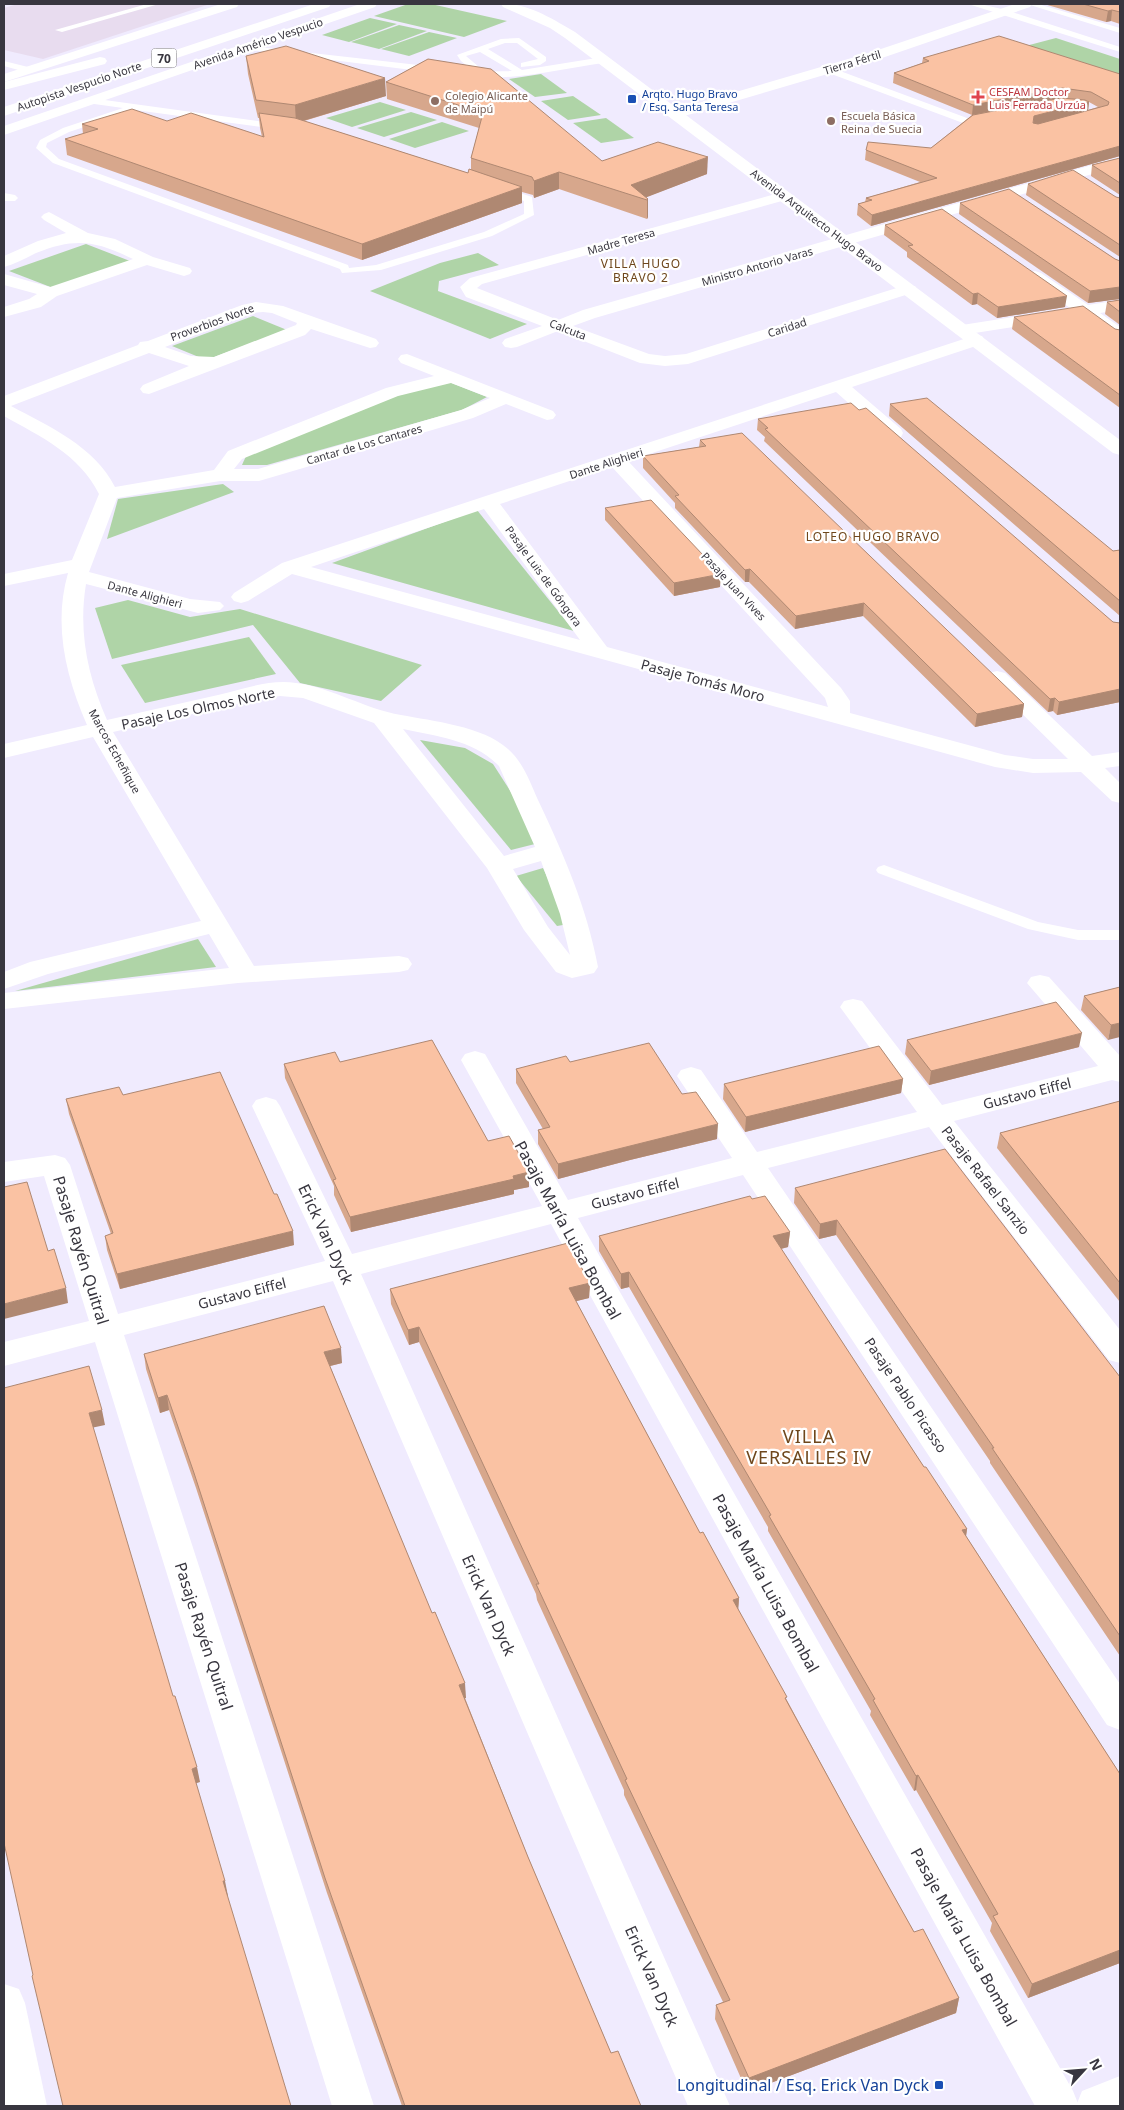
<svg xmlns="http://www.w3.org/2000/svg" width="1124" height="2110" viewBox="0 0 1124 2110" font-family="'Noto Sans',sans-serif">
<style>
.industrial{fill:#e8dcef}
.green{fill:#afd4a7}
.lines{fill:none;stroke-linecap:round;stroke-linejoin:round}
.lane{fill:#fff;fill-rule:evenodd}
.street{fill:#fff;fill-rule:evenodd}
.secondary{fill:#fff;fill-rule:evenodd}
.highway{fill:#fff;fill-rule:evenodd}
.wall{fill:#d7a78c;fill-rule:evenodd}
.shaded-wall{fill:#af8872}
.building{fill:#fac2a3;stroke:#af8872}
.health-dot{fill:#e0444e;stroke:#fff;stroke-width:2}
.transit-dot{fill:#1a4fb4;stroke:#fff;stroke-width:2}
.education-dot{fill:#8d6e63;stroke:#fff;stroke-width:2}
.labels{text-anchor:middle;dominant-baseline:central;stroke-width:4.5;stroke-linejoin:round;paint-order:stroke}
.far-street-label{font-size:11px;fill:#38363f;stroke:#fff}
.far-health-label{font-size:11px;fill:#be3a42;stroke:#fff;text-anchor:start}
.far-transit-label{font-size:11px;fill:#164399;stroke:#fff;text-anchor:start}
.far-education-label{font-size:11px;fill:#785e54;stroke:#fff;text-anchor:start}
.shield{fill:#fff;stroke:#747279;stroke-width:1}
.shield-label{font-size:12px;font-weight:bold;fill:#38363f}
.far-neighbourhood-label{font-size:12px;letter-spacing:1px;fill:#6f471c;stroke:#fff}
.street-label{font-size:14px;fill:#38363f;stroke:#fff}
.near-street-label{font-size:16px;fill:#38363f;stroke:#fff}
.near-transit-label{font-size:16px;fill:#164399;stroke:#fff;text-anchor:end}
.near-neighbourhood-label{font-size:18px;letter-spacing:1px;fill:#6f471c;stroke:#fff}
</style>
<rect width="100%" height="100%" fill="#f0ebfe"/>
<polygon class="industrial" points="18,4 210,4 43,59 4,50 4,8"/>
<g class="green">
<polygon points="408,4 431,4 507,21 464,37 374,16"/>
<polygon points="370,18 397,24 349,42 322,35"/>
<polygon points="399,25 427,31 379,49 351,42"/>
<polygon points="429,32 457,38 409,56 381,49"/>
<polygon points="1056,38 1120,59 1120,82 1014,49"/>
<polygon points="541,74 567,93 535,97 509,79"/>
<polygon points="573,96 601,115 568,120 541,101"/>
<polygon points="380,102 406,110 352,127 326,118"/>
<polygon points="411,112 437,120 384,137 357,128"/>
<polygon points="606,118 634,138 601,143 573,123"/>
<polygon points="442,122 469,131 415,148 389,139"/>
<polygon points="86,244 130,261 53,288 9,271"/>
<polygon points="478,253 499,265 439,281 438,291 527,324 490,339 370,291 440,263"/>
<polygon points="253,316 287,330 206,360 172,346"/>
<polygon points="449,382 487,397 462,410 267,465 242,465 246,456 396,396"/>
<polygon points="223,484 234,492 107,539 118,499"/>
<polygon points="477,510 574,631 332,563"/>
<polygon points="128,600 190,617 240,609 422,665 381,701 300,683 253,625 112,659 95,608"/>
<polygon points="249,637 276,674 145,703 121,665"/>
<polygon points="420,740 465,748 493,764 543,842 511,850"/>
<polygon points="543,868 569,924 557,926 516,876"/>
<polygon points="198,939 216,967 15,991"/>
</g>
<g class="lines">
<g class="lane">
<polygon points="147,4 159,4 62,32 55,30"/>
<polygon points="968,4 980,4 1006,10 1120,47 1120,52"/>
<polygon points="1027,4 1038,4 1120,28 1120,33"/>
<path d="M519,38L546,57V61L540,65L521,67V63L538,59L517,43H505L488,49L522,70L603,57L607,60L603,63C559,69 511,82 468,76L467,74L471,69L461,61L457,55L501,39ZM480,52L512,71L477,72L480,69L479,67L466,56Z"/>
<polygon points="241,45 436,67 440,70 436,73 244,49 241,49"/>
<polygon points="4,61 32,68 33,70 29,73 4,66"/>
<polygon points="826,68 832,68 967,118 989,115 993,118 989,121 963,123 826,72"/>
<polygon points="90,98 286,125 286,129 283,130 135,110 69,132 47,143 46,147 59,159 348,265 349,268 376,265 484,232 524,214 524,201 496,191 496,187 502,187 532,197 534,215 492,236 381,270 342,273 340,269 53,163 36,148 40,140 63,128 123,108 87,103 87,99"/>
<polygon points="884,865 1038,922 1078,930 1120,930 1120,940 1078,940 1028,929 878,873 876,870 878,867"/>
</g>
<g class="street">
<polygon points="1015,4 1032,4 1030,7 882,58 681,117 671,117 669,114 671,111 872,52"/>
<polygon points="1120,157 1120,166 595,318 573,326 649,354 665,356 686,354 903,286 915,286 917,289 915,292 688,364 665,366 640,363 558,331 517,347 511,348 505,347 502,343 505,339 542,326 466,297 460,287 470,278 779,193 789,193 792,196 789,199 482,284 477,288 558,320 583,310"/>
<polygon points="4,193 15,195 18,198 15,201 4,201"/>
<path d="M49,212L88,233L115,239L153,257L190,268L192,271L190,274L184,276L147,265L57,296L41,307L4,317V307L29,299L37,294L4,285V274L50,287L133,259C96,241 76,237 36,253C26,258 15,264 4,267V256L38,241L66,233L44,220L41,217L44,214Z"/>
<polygon points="1035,271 1041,273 1088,305 1120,300 1120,310 1100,313 1120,327 1120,340 1114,339 1082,316 962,335 956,334 953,330 956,326 962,325 1070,308 1029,279 1027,276 1029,273"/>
<path d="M256,302L283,306L376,339L379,343L376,347L370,348L311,329L305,335L149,394L143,393L140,389L143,385L189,366L149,353L11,406C50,427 94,446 115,487L214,470L228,451L386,388L434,376L401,363L398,359L401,355L407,354L553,411L556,415L553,419L547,420L506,404L473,418L259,481H220L117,498L89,572L190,599L220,602L224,606L220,610L198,613L86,584C78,632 88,677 107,720C144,712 181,703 218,695C243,689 270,679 296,683C333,688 365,709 401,715C432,721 483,726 508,749C523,762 530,782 538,800C564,855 587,908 598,967L594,973L572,978L556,972L524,930L487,868L374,723L303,698L280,696L250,701L113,732L254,966L399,956L408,958L412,964L408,970L399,972L238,983L4,1009V993L229,968L209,934L48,974L4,989V972L30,962L201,921L93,737L4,758V744L87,725C66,677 53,625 68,573L4,586V574L72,560L99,494C79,454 41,437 4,416V396L138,345L140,342L148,341L242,305ZM263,312L272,313L297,323L296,325L214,357L191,356L165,347L252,313ZM451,383L490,398L461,410L258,469H234L242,459L398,396ZM403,729C436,736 474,740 499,766L535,847L504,856ZM541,861L560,914L570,955L548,927L513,869Z"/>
<path d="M976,335L982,336L985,340L982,344L852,387L901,429L903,433L901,437L894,439L887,437L836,392L628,461L841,688L850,701V713L1005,755L1033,759H1068L986,678L989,673L997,671L1005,673L1092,756L1120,752V766L1105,768L1120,783V803L1112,801L1081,772L1033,773L995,767L292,574L248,601L241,603L234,601L231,597L234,593L282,563ZM612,467L825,698L828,707L607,647L500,504ZM484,509L580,640L311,567Z"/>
<polygon points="1040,975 1049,977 1120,1056 1120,1082 1112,1080 954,1121 1120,1330 1120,1363 1109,1360 929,1127 768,1168 1120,1684 1120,1730 1107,1725 743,1175 578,1218 1073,2091 1079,2106 1035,2106 551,1224 361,1274 730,2106 688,2106 333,1281 124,1335 374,2106 332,2106 95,1342 4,1366 4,1342 89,1321 44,1176 4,1182 4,1162 55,1155 65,1158 70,1165 118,1314 325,1261 252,1106 256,1100 266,1097 276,1100 280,1106 352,1254 542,1206 461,1060 465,1054 475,1051 485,1054 568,1200 732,1158 677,1076 681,1070 691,1067 701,1070 757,1152 917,1112 840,1007 844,1001 853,999 862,1001 942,1105 1098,1066 1027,983 1031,977"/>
<polygon points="4,1984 19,1989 25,2003 47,2106 5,2106"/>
</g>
<g class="secondary">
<polygon points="221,4 239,4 237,7 4,82 4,74"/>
<polygon points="360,4 377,4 375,7 4,135 4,126"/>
<path d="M501,4C526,2 553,19 575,32L1120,440V455L1113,453L565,38L550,28L503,7Z"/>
<polygon points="1120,2076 1120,2106 1076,2106 1082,2091"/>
</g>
<g class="highway">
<polygon points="314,4 331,4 329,7 4,116 4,107"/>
<polygon points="100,57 105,58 107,61 105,64 4,90 4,82"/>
</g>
</g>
<g class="wall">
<polygon points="1044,4 1120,4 1120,24 1111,21 1106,22"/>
<polygon points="246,56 386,96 304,121 468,173 471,170 471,158 479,128 387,99 386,82 428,59 602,161 707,174 646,197 648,199 648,217 647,219 559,189 534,198 533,195 522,192 522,203 362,260 67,155 65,139 83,134 82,124 167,121 262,137 260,128 259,118 258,118 248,74"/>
<path d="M923,58L1120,74V156L871,226L857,215L858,204L865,202L866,198L920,182L865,160L866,150L931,148L972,115L893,83L894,73L922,63ZM1089,102L1098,107L1088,110Z"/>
<polygon points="1120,158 1120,195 1091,176 1092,165"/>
<polygon points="1028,184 1120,198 1120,257 1026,195"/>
<polygon points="960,203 1115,259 1120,261 1120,299 1088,303 959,214"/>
<polygon points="885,225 1065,307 997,318 977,304 972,305 907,257 907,252 884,235"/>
<polygon points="1120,300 1120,325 1105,314 1107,302"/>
<polygon points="1014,317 1120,330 1120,408 1012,329"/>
<polygon points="890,404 1113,551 1120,550 1120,616 889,416"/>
<polygon points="758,419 1113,622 1120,623 1120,702 1057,715 1053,711 1048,712 764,441 765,437 757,430"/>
<polygon points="700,440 1024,704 1022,717 975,727 863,616 795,629 749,582 745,582 675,508 675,503 643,468 643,456 699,447"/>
<polygon points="605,508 720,587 674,596 605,520"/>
<polygon points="1120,987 1108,1040 1081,1010 1084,996"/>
<polygon points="907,1040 1079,1047 929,1085 905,1054"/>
<polygon points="340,1062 488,1141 529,1172 529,1187 514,1190 514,1194 351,1232 334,1195 334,1186 285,1078 284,1064"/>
<polygon points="570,1062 682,1094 717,1139 630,1160 558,1179 538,1144 538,1130 543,1129 516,1083 516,1069"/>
<polygon points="903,1079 901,1093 745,1132 723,1099 724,1084"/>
<polygon points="123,1095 294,1245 120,1289 107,1250 105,1236 111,1234 69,1114 66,1099"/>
<polygon points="1120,1101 1120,1302 997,1148 1000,1133"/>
<polygon points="795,1188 1103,1356 1120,1377 1120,1656 990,1463 990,1461 836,1235 819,1239 794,1203"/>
<polygon points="752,1199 790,1232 788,1247 781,1249 924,1467 967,1529 966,1536 1120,1774 1120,1963 1028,1998 990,1931 992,1923 916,1790 914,1791 870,1715 871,1711 768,1531 768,1527 629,1287 621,1289 599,1251 599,1236"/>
<polygon points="590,1283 589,1298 576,1301 700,1533 739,1598 738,1609 852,1821 914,1932 959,1998 956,2013 747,2092 715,2019 716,2005 723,2002 624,1795 624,1790 537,1600 536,1594 419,1342 409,1345 391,1304 390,1289"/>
<polygon points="144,1354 342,1363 330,1366 466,1698 465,1698 528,1857 611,2053 641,2106 402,2106 327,1893 196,1488 169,1410 160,1413 146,1369"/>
</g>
<g class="shaded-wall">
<polygon points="1112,10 1111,21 1106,22 1108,11"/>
<polygon points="385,78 386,96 296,123 295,105"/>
<polygon points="1062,88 1060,98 972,115 973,105"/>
<polygon points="1089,102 1088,112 1033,126 1034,116"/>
<polygon points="1120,146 1120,156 871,226 872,215"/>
<polygon points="708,157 707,174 642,199 631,185"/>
<polygon points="559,172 559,189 534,198 534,181"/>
<polygon points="522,187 522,203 362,260 362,244"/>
<polygon points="648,199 648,217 647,219 647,200"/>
<polygon points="1120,287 1120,299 1088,303 1090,291"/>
<polygon points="978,293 977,304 972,305 973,294"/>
<polygon points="1067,296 1065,307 997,318 998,307"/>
<polygon points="750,569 749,582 745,582 745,570"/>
<polygon points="721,574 720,587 674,596 674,583"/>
<polygon points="864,603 863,616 795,629 796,616"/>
<polygon points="1120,689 1120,702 1057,715 1059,702"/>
<polygon points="1055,698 1053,711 1048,712 1050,699"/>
<polygon points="1024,704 1022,717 975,727 977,714"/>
<polygon points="1120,1023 1120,1037 1108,1040 1111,1025"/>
<polygon points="1082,1033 1079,1047 929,1085 931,1071"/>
<polygon points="903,1079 901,1093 745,1132 746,1117"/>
<polygon points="718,1124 717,1139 630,1160 558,1179 558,1164"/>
<polygon points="529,1172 529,1187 514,1190 514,1194 351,1232 350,1217"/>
<polygon points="837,1220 836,1235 819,1239 820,1224"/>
<polygon points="293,1231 294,1245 120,1289 117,1274"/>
<polygon points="790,1232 788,1247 772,1251 773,1236"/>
<polygon points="629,1272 629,1287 621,1289 621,1274"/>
<polygon points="590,1283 589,1298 569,1303 569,1288"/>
<polygon points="66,1288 68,1303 4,1319 4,1304"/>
<polygon points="419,1327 419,1342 409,1345 408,1330"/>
<polygon points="341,1348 342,1363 326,1367 324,1352"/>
<polygon points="167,1395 169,1410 160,1413 158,1398"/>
<polygon points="102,1410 105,1425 91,1428 89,1413"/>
<polygon points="967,1529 965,1544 962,1530"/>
<polygon points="739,1598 738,1613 733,1600"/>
<polygon points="465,1683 466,1698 460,1700 459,1685"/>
<polygon points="197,1767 200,1782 194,1784 192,1769"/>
<polygon points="918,1775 916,1790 914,1791 916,1776"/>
<polygon points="223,1881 225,1881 228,1896 225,1896"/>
<polygon points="1120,1950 1120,1963 1028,1998 1032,1984"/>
<polygon points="959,1998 956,2013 747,2092 749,2078"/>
</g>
<g class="building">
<polygon points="1083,4 1120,4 1120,12 1112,10 1108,11"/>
<polygon points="999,36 1120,74 1120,146 872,215 858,204 872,200 866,198 937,178 866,150 868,142 931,148 973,115 1061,98 1085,100 1089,102 1034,116 1033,123 1038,124 1108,105 1109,102 1091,92 1062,88 973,105 894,73 929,61 923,58"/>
<polygon points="286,46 385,78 295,105 256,100 246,56"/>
<polygon points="428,59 491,69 602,161 658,142 708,157 631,185 648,199 647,200 559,172 534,181 532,177 471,158 483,113 386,82"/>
<polygon points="132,109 167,121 191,113 264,137 259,113 295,118 468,173 469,169 522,187 362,244 65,139 98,129 82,124"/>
<polygon points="1120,158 1120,183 1092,165"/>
<polygon points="1073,170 1116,197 1120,198 1120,245 1028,184"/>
<polygon points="1009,189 1115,259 1120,261 1120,287 1090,291 960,203"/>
<polygon points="942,209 1067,296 998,307 978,293 973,294 908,246 913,245 885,225"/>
<polygon points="1120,300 1120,312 1107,302"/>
<polygon points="1083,306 1115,329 1120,330 1120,395 1014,317"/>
<polygon points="927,398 1113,551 1120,550 1120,601 890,404"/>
<polygon points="851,403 859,410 866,408 1113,622 1120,623 1120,689 1059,702 1055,698 1050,699 765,429 768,428 758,419"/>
<polygon points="742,433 1024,704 977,714 864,603 796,616 750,569 745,570 675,496 679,495 643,456 706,446 700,440"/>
<polygon points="651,500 721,574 674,583 605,508"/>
<polygon points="1120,987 1120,1023 1111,1025 1084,996"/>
<polygon points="1056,1002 1082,1033 931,1071 907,1040"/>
<polygon points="432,1040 488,1141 509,1136 529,1172 513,1176 514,1179 350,1217 333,1180 336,1179 284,1064 335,1052 340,1062"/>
<polygon points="649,1043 682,1094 696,1092 718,1124 558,1164 538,1130 550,1127 516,1069 566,1056 570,1062"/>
<polygon points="879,1046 903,1079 746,1117 724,1084"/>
<polygon points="220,1072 274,1194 277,1194 293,1231 117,1274 105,1236 113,1233 66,1099 119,1087 123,1095"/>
<polygon points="1120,1101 1120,1283 1000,1133"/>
<polygon points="945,1149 1120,1377 1120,1636 992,1448 994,1448 837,1220 820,1224 795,1188"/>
<polygon points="27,1182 48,1251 54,1249 66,1288 4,1304 4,1187"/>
<polygon points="750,1196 752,1199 765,1196 790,1232 773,1236 924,1467 926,1467 967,1529 962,1530 1120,1774 1120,1950 1032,1984 993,1916 998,1914 918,1775 916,1776 873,1700 875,1699 769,1516 771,1515 629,1272 621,1274 599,1236"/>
<polygon points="568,1243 590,1283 569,1288 700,1533 703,1532 739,1598 733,1600 787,1697 785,1698 852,1821 914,1932 923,1929 959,1998 749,2078 716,2005 730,2000 625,1780 627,1779 536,1584 539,1584 419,1327 408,1330 390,1289"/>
<polygon points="324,1306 341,1348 324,1352 432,1613 435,1612 465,1683 459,1685 528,1857 611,2053 618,2051 641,2106 405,2106 325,1878 194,1473 167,1395 158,1398 144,1354"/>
<polygon points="89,1366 102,1410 89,1413 173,1696 175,1696 197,1767 192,1769 225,1881 223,1881 291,2106 63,2106 32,1976 33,1975 4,1843 4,1388"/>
</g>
<path class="health-dot" d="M975.5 89.5h5v5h5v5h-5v5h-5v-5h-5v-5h5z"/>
<g class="transit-dot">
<rect x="627" y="94" width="10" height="10" rx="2.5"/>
<rect x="934" y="2080" width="10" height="10" rx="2.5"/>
</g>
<g class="education-dot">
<circle cx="435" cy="101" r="5"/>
<circle cx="831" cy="121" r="5"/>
</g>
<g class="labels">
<g class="far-street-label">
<text transform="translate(258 43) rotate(-19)">Avenida Américo Vespucio</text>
<text transform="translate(852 62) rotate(-17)">Tierra Fértil</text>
<text transform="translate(79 86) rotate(-19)">Autopista Vespucio Norte</text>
<text transform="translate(817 220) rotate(37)">Avenida Arquitecto Hugo Bravo</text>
<text transform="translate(621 241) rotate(-16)">Madre Teresa</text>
<text transform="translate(757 266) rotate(-16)">Ministro Antorio Varas</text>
<text transform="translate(212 322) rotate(-20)">Proverbios Norte</text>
<text transform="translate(787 327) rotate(-18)">Caridad</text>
<text transform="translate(568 329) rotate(21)">Calcuta</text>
<text transform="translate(364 444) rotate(-16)">Cantar de Los Cantares</text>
<text transform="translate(606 463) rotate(-18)">Dante Alighieri</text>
<text transform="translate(544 576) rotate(54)">Pasaje Luis de Góngora</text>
<text transform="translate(734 586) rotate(47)">Pasaje Juan Vives</text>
<text transform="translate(145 594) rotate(15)">Dante Alighieri</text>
<text transform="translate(115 751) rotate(61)">Marcos Echeñique</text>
</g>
<g class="far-health-label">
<text x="989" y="91">CESFAM Doctor<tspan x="989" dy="13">Luis Ferrada Urzúa</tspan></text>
</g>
<g class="far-transit-label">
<text x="642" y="93">Arqto. Hugo Bravo<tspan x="642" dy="13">/ Esq. Santa Teresa</tspan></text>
</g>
<g class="far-education-label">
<text x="445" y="95">Colegio Alicante<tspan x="445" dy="13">de Maipú</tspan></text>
<text x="841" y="115">Escuela Básica<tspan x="841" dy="13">Reina de Suecia</tspan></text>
</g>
<rect class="shield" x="151.5" y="48.5" width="25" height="19" rx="4"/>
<g class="shield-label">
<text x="164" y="58">70</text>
</g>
<g class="far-neighbourhood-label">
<text x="641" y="263">VILLA HUGO<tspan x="641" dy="14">BRAVO 2</tspan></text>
<text x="873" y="536">LOTEO HUGO BRAVO</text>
</g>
<g class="street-label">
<text transform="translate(703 680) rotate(15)">Pasaje Tomás Moro</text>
<text transform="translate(198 708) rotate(-12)">Pasaje Los Olmos Norte</text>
<text transform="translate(1027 1093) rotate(-14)">Gustavo Eiffel</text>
<text transform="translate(986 1180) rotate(52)">Pasaje Rafael Sanzio</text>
<text transform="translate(635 1193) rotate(-14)">Gustavo Eiffel</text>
<text transform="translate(242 1293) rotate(-14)">Gustavo Eiffel</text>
<text transform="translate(906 1395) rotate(56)">Pasaje Pablo Picasso</text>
</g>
<g class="near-street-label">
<text transform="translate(568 1230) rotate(61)">Pasaje María Luisa Bombal</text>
<text transform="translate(326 1234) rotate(65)">Erick Van Dyck</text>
<text transform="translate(81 1250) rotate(73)">Pasaje Rayén Quitral</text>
<text transform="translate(766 1583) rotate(61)">Pasaje María Luisa Bombal</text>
<text transform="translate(489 1605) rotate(66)">Erick Van Dyck</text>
<text transform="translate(204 1636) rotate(72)">Pasaje Rayén Quitral</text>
<text transform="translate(964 1937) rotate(61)">Pasaje María Luisa Bombal</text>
<text transform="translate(652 1976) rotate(66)">Erick Van Dyck</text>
</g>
<g class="near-transit-label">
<text x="929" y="2085">Longitudinal / Esq. Erick Van Dyck</text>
</g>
<g class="near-neighbourhood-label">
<text x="809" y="1436">VILLA<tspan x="809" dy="21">VERSALLES IV</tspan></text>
</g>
</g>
<rect width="1124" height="2110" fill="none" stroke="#38363f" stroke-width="10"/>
<g transform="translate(1084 2070) rotate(64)" stroke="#ffffff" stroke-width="4" paint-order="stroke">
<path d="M0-4L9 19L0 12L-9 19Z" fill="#38363f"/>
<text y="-8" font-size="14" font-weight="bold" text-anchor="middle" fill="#38363f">N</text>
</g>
</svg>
